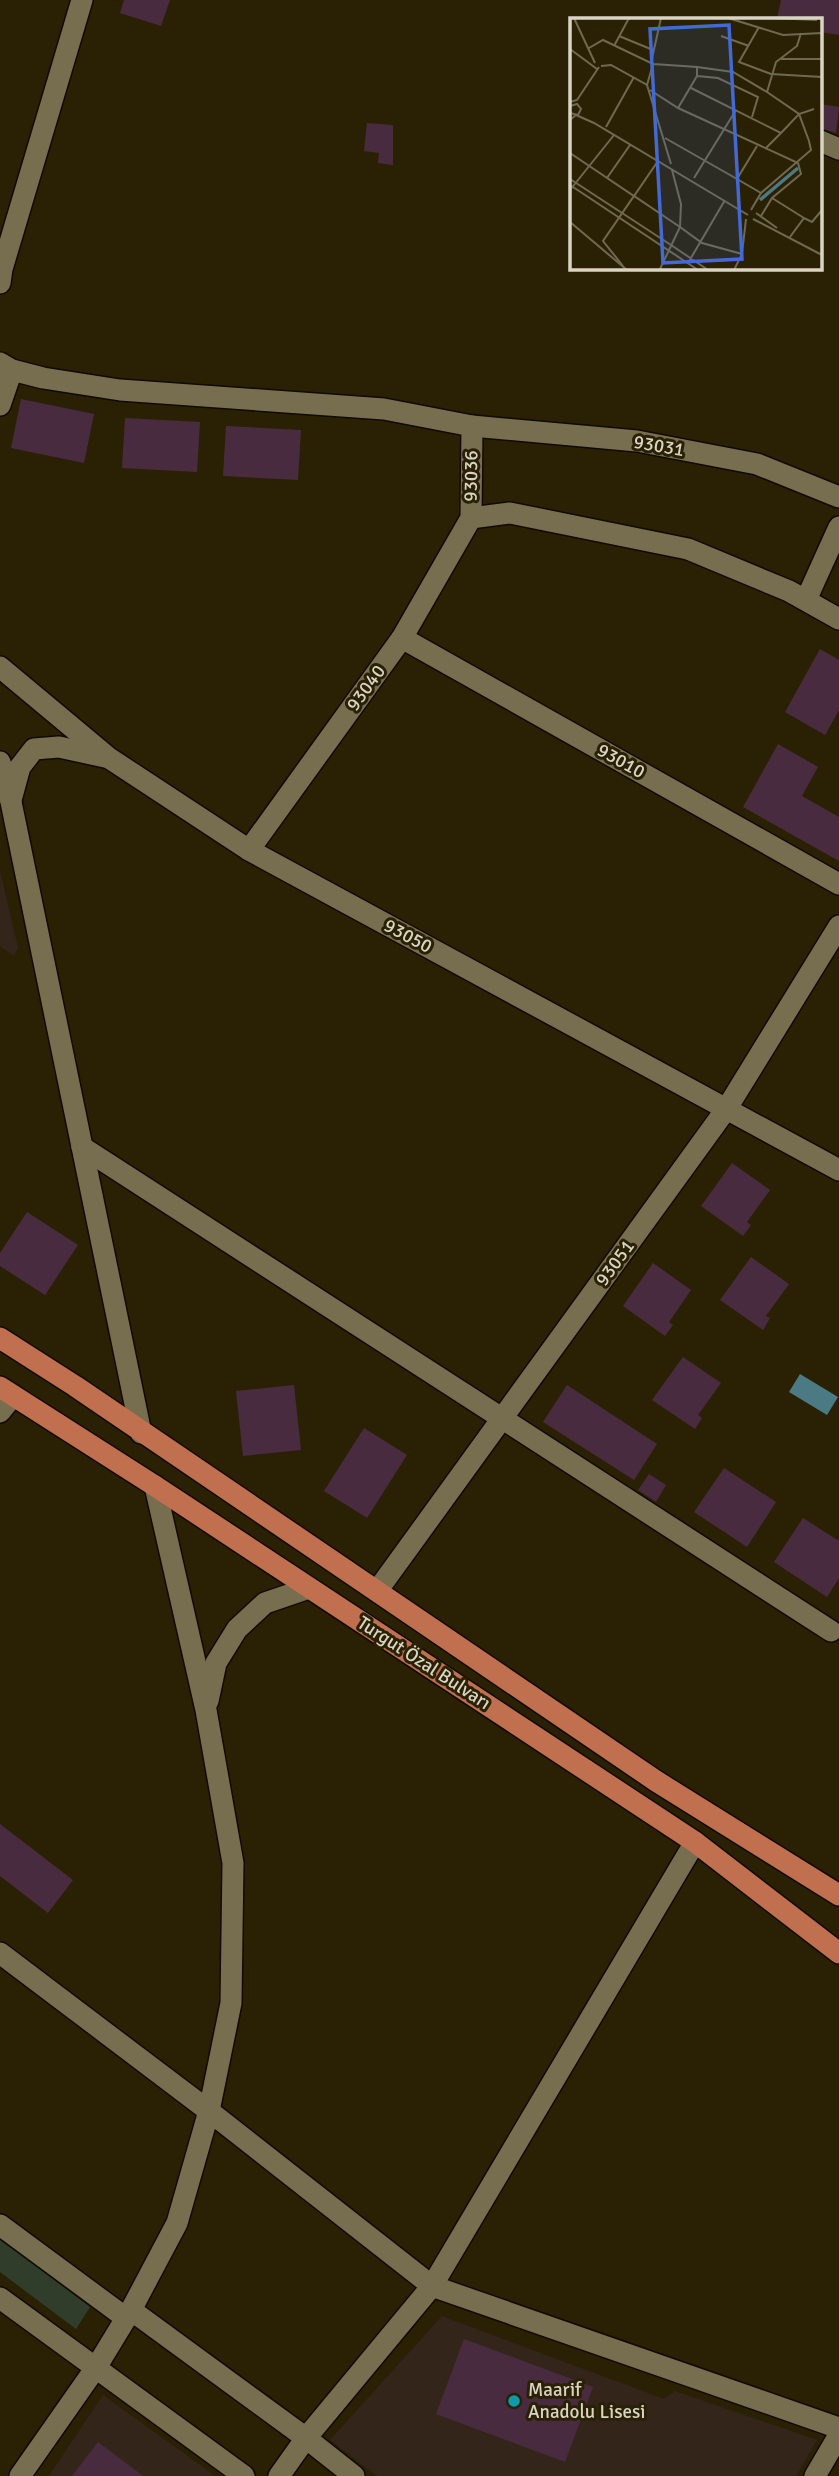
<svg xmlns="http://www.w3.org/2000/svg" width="839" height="2476" viewBox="0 0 839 2476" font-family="Signika,sans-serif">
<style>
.education{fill:#34251a}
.green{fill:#2f3d2a}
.water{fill:#4b7a84}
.building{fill:#492b3f}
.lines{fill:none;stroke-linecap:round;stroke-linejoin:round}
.minor-casing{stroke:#120a00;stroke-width:24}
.major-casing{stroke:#120a00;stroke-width:24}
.minor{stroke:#776d4f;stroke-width:21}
.major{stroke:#c06f4f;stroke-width:21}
.culture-dot{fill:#0f9aa8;stroke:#2a2105;stroke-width:2.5}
.labels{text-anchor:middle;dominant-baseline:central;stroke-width:6;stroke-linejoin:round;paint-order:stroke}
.street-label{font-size:19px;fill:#dad4c4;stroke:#2a2105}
.poi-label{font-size:19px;fill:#dad4c4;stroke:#2a2105;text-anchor:start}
.inset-river{fill:none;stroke:#4b7a84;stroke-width:3.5}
.inset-road{fill:none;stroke:#706951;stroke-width:2}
.view{fill:#4369d4;fill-opacity:0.15;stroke:#4369d4;stroke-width:3.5}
.inset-edge{fill:none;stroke:#dad4c4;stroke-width:3.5}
</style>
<rect width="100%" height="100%" fill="#2a2105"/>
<g class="education">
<polygon points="0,871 18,948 14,956 0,946"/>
<polygon points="442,2316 664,2399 675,2391 817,2440 796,2476 377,2476 330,2440"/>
<polygon points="103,2395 215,2476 49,2476"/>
</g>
<polygon class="green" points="0,2239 90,2307 76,2329 0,2272"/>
<polygon class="water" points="800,1374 838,1397 827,1415 789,1392"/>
<g class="building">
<polygon points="124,0 170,0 161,26 120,13"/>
<polygon points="781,0 839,0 839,35 820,32 820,19 777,19"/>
<polygon points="820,104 839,107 836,133 820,128"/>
<polygon points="367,123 393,125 393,165 378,163 379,153 364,151"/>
<polygon points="21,399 94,414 84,463 11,448"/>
<polygon points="125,418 200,422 197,472 122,468"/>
<polygon points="226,426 301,430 298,480 223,476"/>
<polygon points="820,649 839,660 839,710 825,735 785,712"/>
<polygon points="778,744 818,767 802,796 839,817 839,861 743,807"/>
<polygon points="732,1163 770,1190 747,1222 751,1225 743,1236 701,1206"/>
<polygon points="27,1212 78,1245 45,1295 0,1266 0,1253"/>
<polygon points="751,1257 789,1284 766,1316 770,1318 763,1330 720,1300"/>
<polygon points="653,1263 691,1290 669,1322 673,1325 665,1336 623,1306"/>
<polygon points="683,1357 721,1383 698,1415 702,1418 695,1429 652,1400"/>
<polygon points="294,1385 301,1450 243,1456 236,1391"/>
<polygon points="567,1385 657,1444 634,1480 543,1422"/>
<polygon points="364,1428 407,1455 367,1518 324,1491"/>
<polygon points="724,1468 776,1502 747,1547 694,1512"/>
<polygon points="649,1474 666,1485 656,1502 638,1490"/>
<polygon points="803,1518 839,1541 839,1578 827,1597 774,1562"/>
<polygon points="0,1824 73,1880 48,1913 0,1876"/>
<polygon points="464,2339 593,2387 565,2462 436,2414"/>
<polygon points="98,2442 143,2476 72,2476"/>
</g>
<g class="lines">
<g class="minor-casing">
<g id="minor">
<polyline points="820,141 839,149"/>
<polyline points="0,283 2,269 82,0"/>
<polyline points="0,363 12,370 43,378 120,390 384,409 472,426 471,518 402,638 249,850"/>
<polyline points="0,405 12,370"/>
<polyline points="472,426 637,441 757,464 839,497"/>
<polyline points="471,518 510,513 688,549 789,591 839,619"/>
<polyline points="806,600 839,527"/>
<polyline points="402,638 839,884"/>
<polyline points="0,667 109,758 249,850 839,1170"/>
<polyline points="0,762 11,802 141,1433"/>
<polyline points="11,800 20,767 34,749 59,747 105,757"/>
<polyline points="82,1147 831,1631"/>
<polyline points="0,1412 13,1396"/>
<polyline points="377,1591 727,1108 839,926"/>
<polyline points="208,1701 216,1663 237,1629 265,1603 309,1588"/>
<polyline points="0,1953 209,2111 231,2003 233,1863 206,1710 155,1486"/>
<polyline points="0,2225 126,2318"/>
<polyline points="0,2298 244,2476"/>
<polyline points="131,2310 306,2438 354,2476"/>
<polyline points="20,2476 97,2366 131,2310 177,2223 209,2111 432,2286 839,2428"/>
<polyline points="279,2476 306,2438 432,2286 695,1842"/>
<polyline points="815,2476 839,2435"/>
</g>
</g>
<g class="major-casing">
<g id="major">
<polyline points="0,1338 75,1386 656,1781 839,1895"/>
<polyline points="0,1387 155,1486 695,1842 839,1953"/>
</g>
</g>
<use href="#minor" class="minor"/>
<use href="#major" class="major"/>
</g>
<circle class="culture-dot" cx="514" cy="2401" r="7"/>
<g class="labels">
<g class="street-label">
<text transform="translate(659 446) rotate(10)">93031</text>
<text transform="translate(471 476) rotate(-89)">93036</text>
<text transform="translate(366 688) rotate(-54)">93040</text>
<text transform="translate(621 761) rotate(29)">93010</text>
<text transform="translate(408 936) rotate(28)">93050</text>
<text transform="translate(615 1263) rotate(-54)">93051</text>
<text transform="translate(424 1663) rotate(33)">Turgut Özal Bulvarı</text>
</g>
<g class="poi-label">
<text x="528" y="2390">Maarif<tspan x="528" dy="22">Anadolu Lisesi</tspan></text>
</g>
</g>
<g transform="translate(570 18)">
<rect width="252" height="252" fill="#2a2105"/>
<path class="inset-river" d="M190,182L228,150"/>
<path class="inset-road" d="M4,0L25,45M158,0L213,17L252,15M201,0L247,2M189,9L169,44L201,56L252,59M49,18L83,32M151,18L179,28M44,28L59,0M19,30L33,22L83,46L127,49V58M0,31L27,51M211,41H252M81,45L91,0M31,48L41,47L77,67L101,146M127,49L163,54L197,74L229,96L239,123L241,132L191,175L181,192M127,58L148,60L188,79L182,99M77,67L83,46M121,70L211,115L195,131M80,72L108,90L228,145L231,156L202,180L191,198M197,74L206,44L227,28L231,15M0,84L7,82L29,49M0,88L7,86L11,91L8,97L0,95M108,90L127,58M0,102L6,97L24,105L178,197M36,109L64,59M211,115L229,96L244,91M95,120L167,161M187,128L167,161L191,175M0,135L64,178L88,143M37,160L60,127M124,160L166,92M0,161L104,229M0,167L128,252M0,172L44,117M202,180L234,200M186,195L207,210M183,201L252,237M0,204L57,252M220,219L234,200L242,204L252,192M104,229L138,252M118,245L155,182M53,248L33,223L64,178L110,209L111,186L102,152M90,251L110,209L132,225L172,236M164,252L172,236L176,201"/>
<path class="view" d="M159,7L172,241L93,245L80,11Z"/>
<rect width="252" height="252" class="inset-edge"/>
</g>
</svg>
